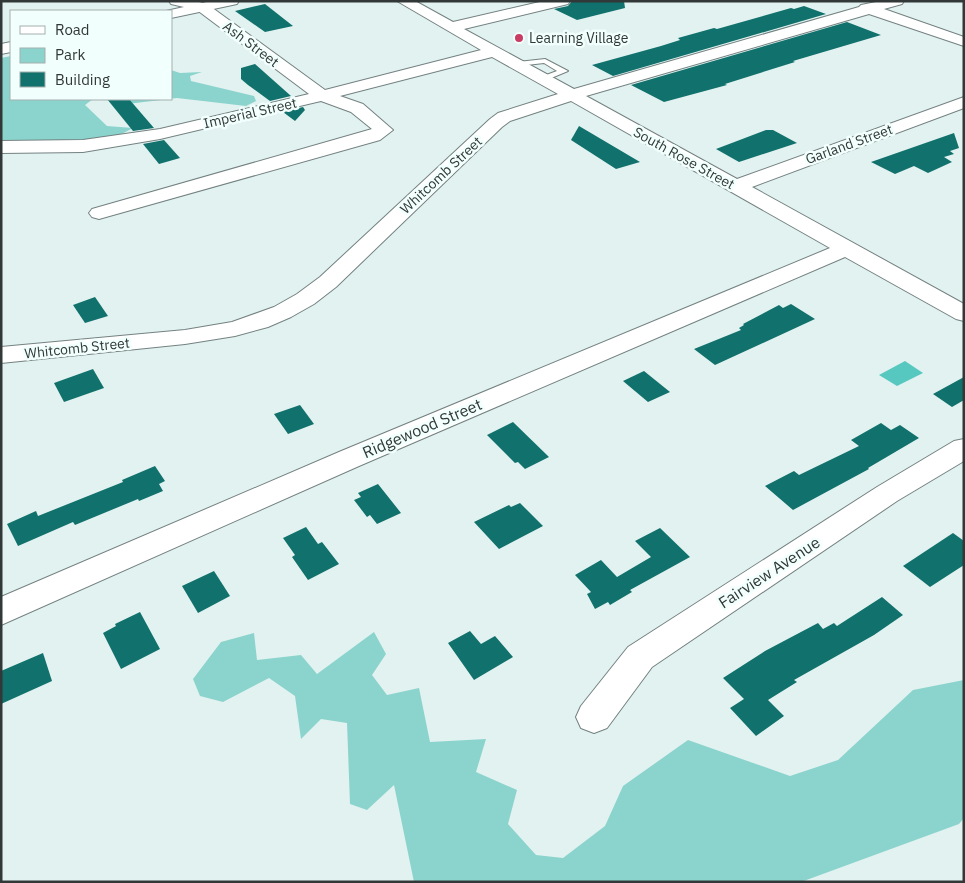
<svg xmlns="http://www.w3.org/2000/svg" width="965" height="883" viewBox="0 0 965 883" font-family="'IBM Plex Sans',sans-serif">
<style>
.green{fill:#8bd4cd}
.water{fill:#57c8bf}
.building{fill:#11716c}
.lines{fill:none;stroke-linecap:round;stroke-linejoin:round}
.lane-casing{stroke:#738280;stroke-width:2}
.street-casing{stroke:#738280;stroke-width:2}
.secondary-casing{stroke:#738280;stroke-width:2}
.lane{fill:#fff;fill-rule:evenodd}
.street{fill:#fff;fill-rule:evenodd}
.secondary{fill:#fff;fill-rule:evenodd}
.poi-dot{fill:#cb3c64;stroke:#f1fffd;stroke-width:2}
.labels{text-anchor:middle;dominant-baseline:central;stroke-width:5;stroke-linejoin:round;paint-order:stroke}
.far-poi-label{font-size:14px;fill:#313837;stroke:#f1fffd;text-anchor:start}
.far-street-label{font-size:14px;fill:#313837;stroke:#f1fffd}
.street-label{font-size:16px;fill:#313837;stroke:#f1fffd}
</style>
<rect width="100%" height="100%" fill="#e2f2f0"/>
<g class="green">
<polygon points="11,56 11,99 93,99 85,105 107,126 133,128 114,138 82,143 1,144 1,58"/>
<polygon points="171,70 180,73 202,72 190,76 191,81 254,96 256,101 246,106 177,98 119,105 116,99 171,99"/>
<polygon points="374,632 386,654 372,675 387,695 419,688 430,742 486,739 476,772 517,790 508,824 536,855 563,858 605,826 623,786 688,740 790,776 838,760 913,690 964,680 964,818 959,824 801,882 414,882 394,785 367,810 350,804 347,723 321,719 301,739 295,696 269,678 223,702 200,696 193,679 221,642 254,633 257,660 301,655 317,674"/>
</g>
<polygon class="water" points="905,361 923,373 897,386 879,375"/>
<g class="building">
<polygon points="572,1 624,1 625,8 577,20 554,9 568,6"/>
<polygon points="265,4 293,26 265,32 235,11"/>
<polygon points="804,6 826,14 613,76 592,65 661,46 680,40 678,38 714,28 717,29 791,8 794,9"/>
<polygon points="847,22 881,35 793,61 795,62 725,84 727,85 664,102 631,85"/>
<polygon points="255,64 291,96 270,101 248,85 241,79 241,68"/>
<polygon points="107,99 129,99 154,128 133,131"/>
<polygon points="303,107 305,110 295,121 283,112"/>
<polygon points="579,126 640,162 616,169 571,140"/>
<polygon points="766,130 773,130 797,143 739,162 716,149"/>
<polygon points="954,133 959,148 950,151 954,154 944,157 952,162 928,173 914,166 895,174 871,162"/>
<polygon points="164,140 180,158 159,164 143,144"/>
<polygon points="95,297 108,316 85,323 73,305"/>
<polygon points="791,304 815,319 715,365 694,349 741,330 739,328 744,325 743,324 779,305 783,308"/>
<polygon points="93,369 104,388 64,402 54,383"/>
<polygon points="644,371 670,392 648,402 623,381"/>
<polygon points="964,377 964,400 952,407 933,394"/>
<polygon points="300,405 314,424 288,434 274,414"/>
<polygon points="513,422 549,457 525,469 518,462 515,463 487,435"/>
<polygon points="881,423 891,430 900,425 919,438 868,468 869,469 793,510 765,486 794,471 799,475 859,446 851,440"/>
<polygon points="155,466 165,481 159,484 163,491 139,501 138,499 75,525 73,522 18,546 7,524 36,511 38,516 123,482 122,480"/>
<polygon points="378,484 401,513 377,524 370,515 367,517 354,500 361,497 358,493"/>
<polygon points="520,503 543,526 499,549 474,522 509,505 511,507"/>
<polygon points="306,527 318,544 322,542 339,564 308,580 292,557 295,555 283,538"/>
<polygon points="660,528 690,557 630,590 632,592 610,605 608,602 595,609 587,594 591,592 575,575 601,560 617,577 651,557 635,541"/>
<polygon points="953,533 964,541 964,565 930,587 903,566"/>
<polygon points="214,571 230,596 198,613 182,586"/>
<polygon points="882,597 903,615 874,635 794,680 797,682 768,700 784,716 756,736 730,708 744,699 723,678 765,651 818,623 823,629 834,623 837,626"/>
<polygon points="140,612 160,649 121,669 103,633 116,626 115,624"/>
<polygon points="470,631 481,644 495,636 513,657 474,680 448,643"/>
<polygon points="43,653 52,681 1,704 1,671"/>
</g>
<g class="lines">
<g class="lane-casing">
<polygon id="lane" points="545,59 568,71 544,81 541,81 541,77 557,71 544,63 518,66 514,64 518,62"/>
</g>
<g class="street-casing">
<g id="street">
<polygon points="169,1 195,1 207,4 325,90 481,50 397,1 415,1 453,22 544,1 570,1 568,4 464,29 574,89 859,7 861,5 881,1 904,1 902,4 884,9 964,37 964,46 869,14 586,96 737,179 964,97 964,108 752,187 964,304 964,321 956,319 845,257 359,466 1,625 1,597 339,452 830,248 571,101 510,121 502,127 336,287 314,304 291,317 268,327 235,336 185,344 1,363 1,347 185,330 232,322 274,307 297,294 320,277 490,119 498,113 558,94 492,57 340,96 363,104 393,130 380,140 106,217 99,219 92,217 89,213 92,209 372,129 351,112 321,101 160,139 83,152 1,153 1,141 83,140 160,129 309,94 197,10 171,4"/>
<polygon points="964,439 964,461 897,501 652,667 607,728 594,733 581,728 576,717 581,706 628,647 877,487 954,441"/>
</g>
</g>
<g class="secondary-casing">
<g id="secondary">
<polygon points="211,1 239,1 237,4 171,18 171,11 166,11"/>
<polygon points="11,42 11,52 1,54 1,44"/>
</g>
</g>
<use href="#lane" class="lane"/>
<use href="#street" class="street"/>
<use href="#secondary" class="secondary"/>
</g>
<circle class="poi-dot" cx="519" cy="38" r="5"/>
<g class="labels">
<g class="far-poi-label">
<text x="529" y="38">Learning Village</text>
</g>
<g class="far-street-label">
<text transform="translate(251 44) rotate(37)">Ash Street</text>
<text transform="translate(250 113) rotate(-13)">Imperial Street</text>
<text transform="translate(849 144) rotate(-20)">Garland Street</text>
<text transform="translate(684 158) rotate(29)">South Rose Street</text>
<text transform="translate(441 175) rotate(-43)">Whitcomb Street</text>
<text transform="translate(77 348) rotate(-6)">Whitcomb Street</text>
</g>
<g class="street-label">
<text transform="translate(422 428) rotate(-23)">Ridgewood Street</text>
<text transform="translate(769 572) rotate(-33)">Fairview Avenue</text>
</g>
</g>
<rect width="965" height="883" fill="none" stroke="#313837" stroke-width="5"/>
<rect x="10" y="10" width="162" height="90" fill="#f1fffd" stroke="#a4afae"/>
<rect x="20" y="26" width="25" height="8" fill="#ffffff" stroke="#a4afae"/>
<text x="55" y="35" font-size="15" fill="#313837">Road</text>
<rect x="20" y="48" width="25" height="15" fill="#8bd4cd" stroke="#a4afae"/>
<text x="55" y="60" font-size="15" fill="#313837">Park</text>
<rect x="20" y="72" width="25" height="15" fill="#11716c" stroke="#a4afae"/>
<text x="55" y="85" font-size="15" fill="#313837">Building</text>
</svg>
